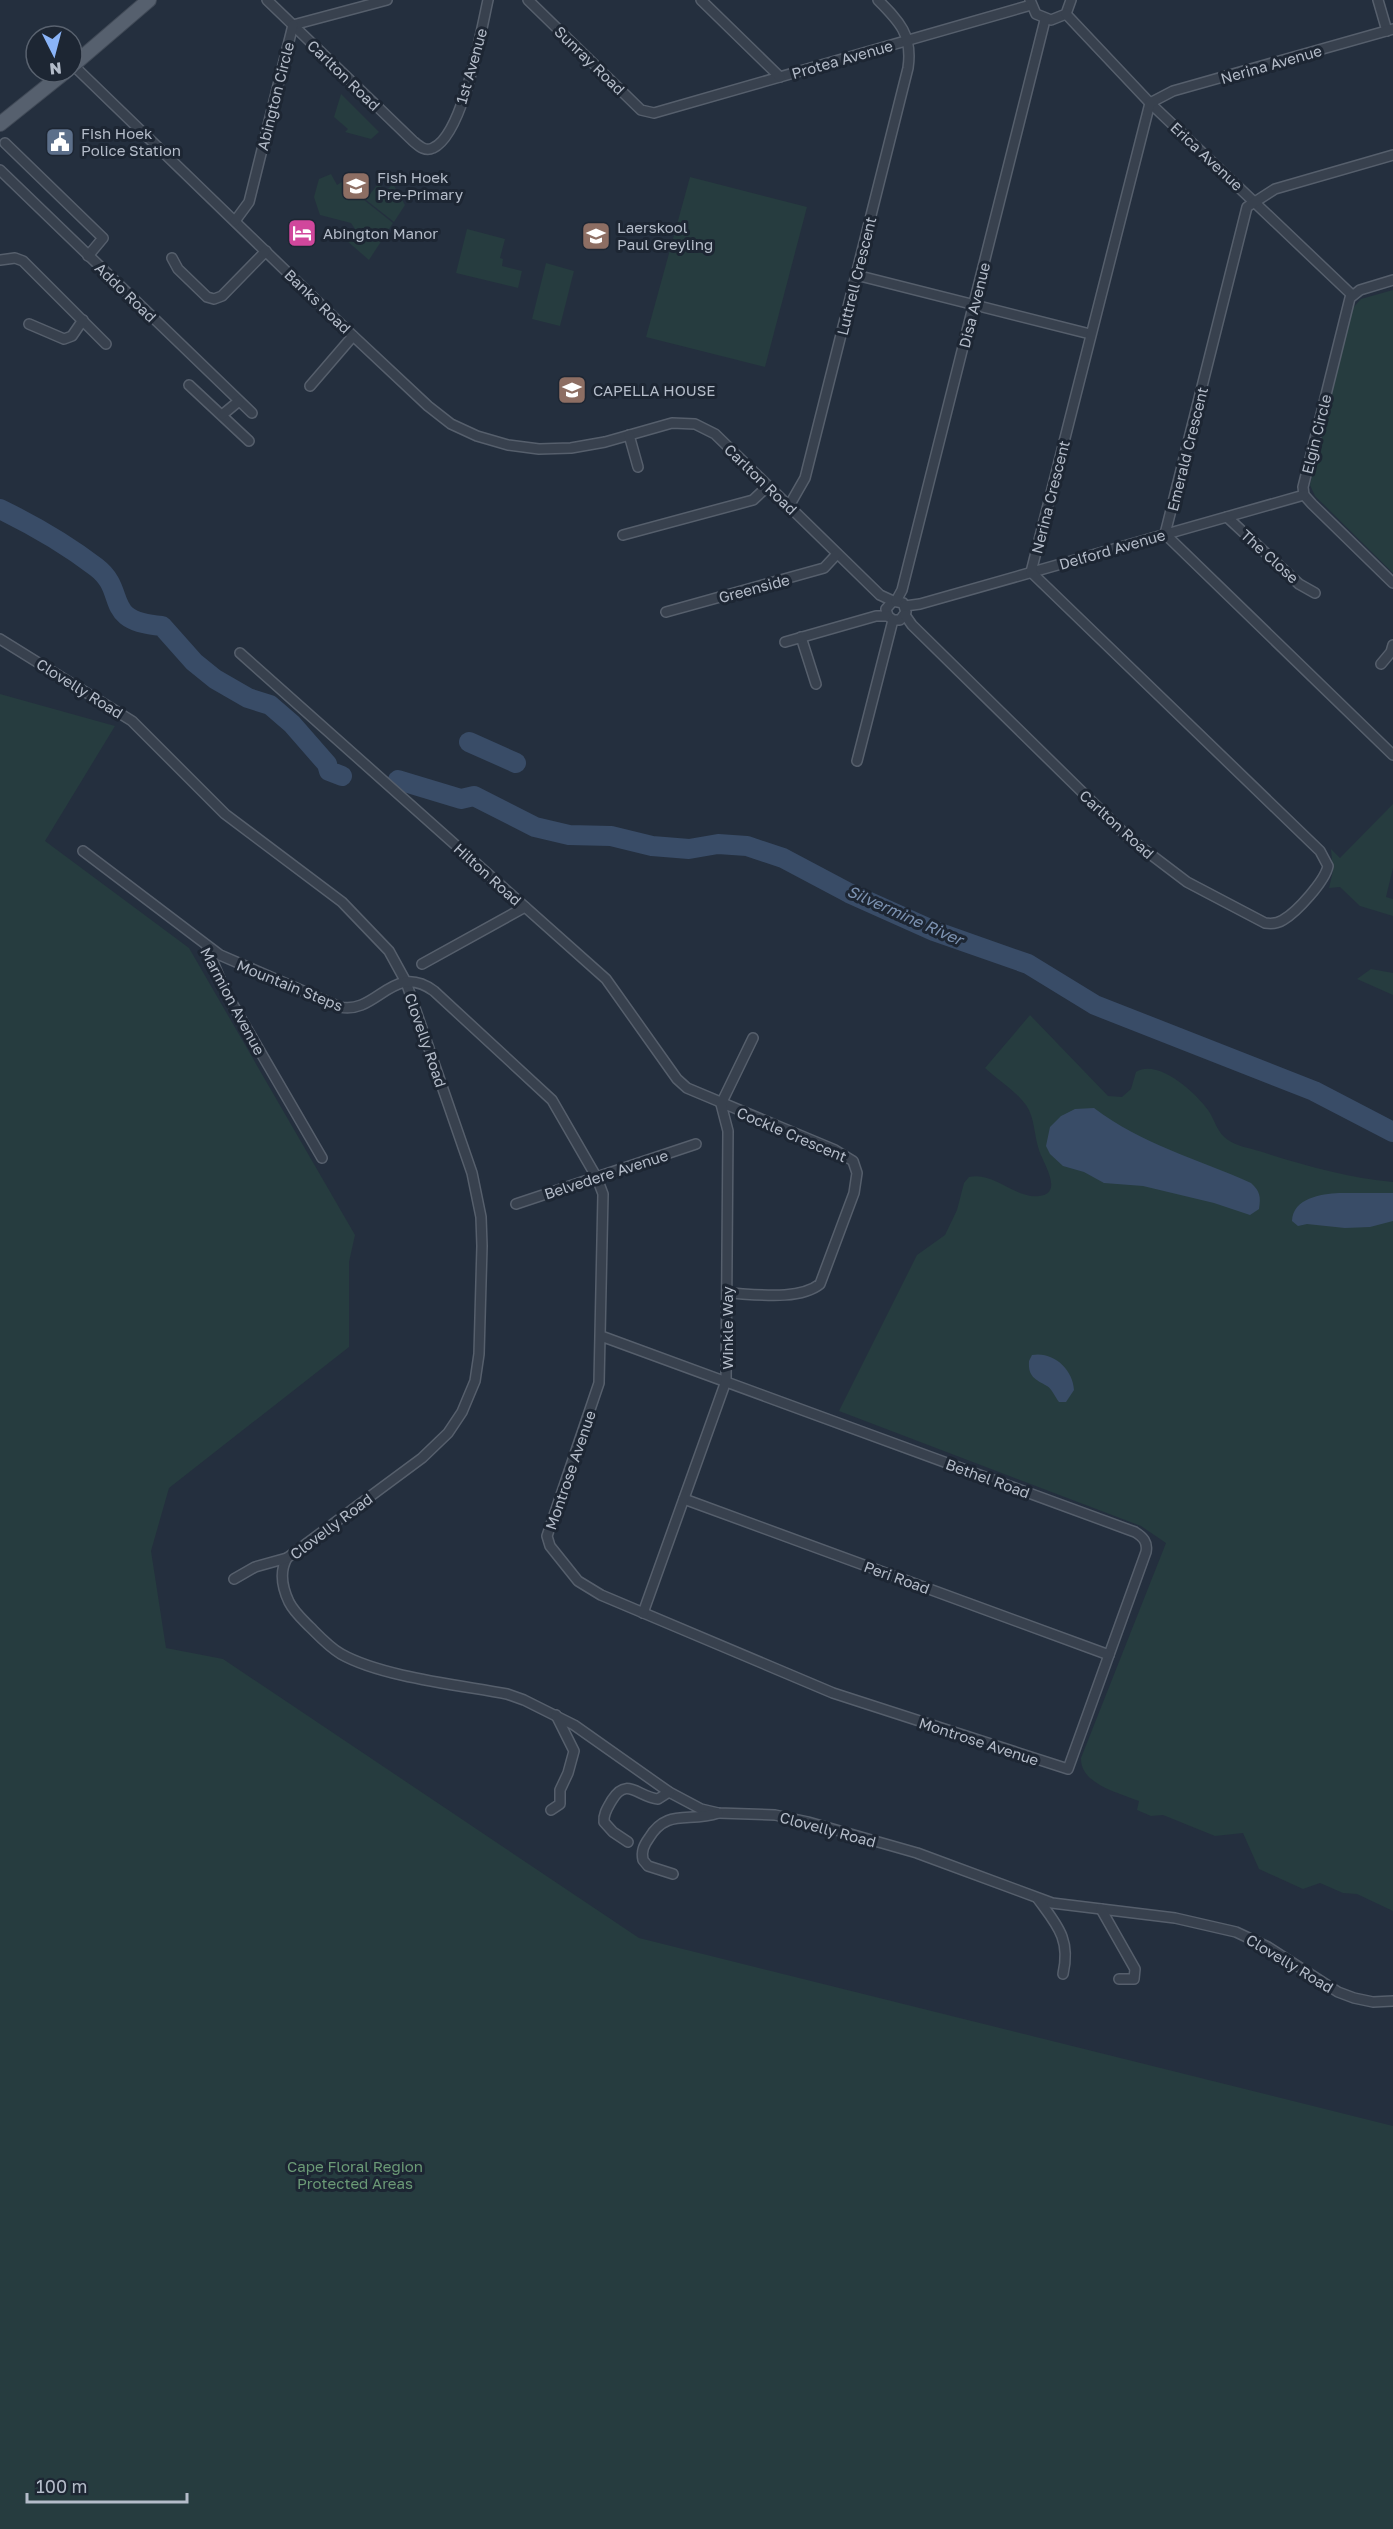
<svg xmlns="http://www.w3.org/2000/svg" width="1393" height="2529" viewBox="0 0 1393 2529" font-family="'Golos Text',sans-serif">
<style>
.green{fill:#263c3f}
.water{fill:#394c67}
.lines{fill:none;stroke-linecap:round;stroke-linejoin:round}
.river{stroke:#394c67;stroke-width:20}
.street-casing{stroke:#565f6c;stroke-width:12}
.primary-casing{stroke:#414a57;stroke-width:16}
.street{stroke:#38414e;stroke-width:9}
.primary{stroke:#56606e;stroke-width:14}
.labels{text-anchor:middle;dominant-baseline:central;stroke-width:6;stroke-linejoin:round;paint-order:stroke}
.street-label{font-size:15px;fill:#b4bcc9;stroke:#1d2633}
.poi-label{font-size:15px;fill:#b4bcc9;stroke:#1d2633;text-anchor:start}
.park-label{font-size:15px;fill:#6b9a76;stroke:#1d2633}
.water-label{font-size:16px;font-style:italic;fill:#7c92b1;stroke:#1d2633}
</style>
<rect width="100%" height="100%" fill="#242f3e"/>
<g class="green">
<polygon points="341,94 379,132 371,139 345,132 348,129 334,117"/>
<polygon points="331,174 337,185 348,178 361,179 354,192 393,223 369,260 346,240 355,229 351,223 320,215 314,197 319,179"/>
<polygon points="690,177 807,207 765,367 646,337"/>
<polygon points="378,184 386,191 393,184 405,205 394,222 361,196 364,191 370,194"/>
<polygon points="467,229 505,239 500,258 503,259 502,266 522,271 518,288 456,273"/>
<polygon points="546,263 574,271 560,326 532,319"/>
<polygon points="1393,290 1393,573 1315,496 1310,485 1352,309 1361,299"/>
<polygon points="0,694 115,726 45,841 189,948 355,1235 349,1262 349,1347 169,1488 151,1551 166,1648 223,1659 639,1938 1393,2126 1393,2529 0,2529"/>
<polygon points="1393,804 1393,868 1386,897 1393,899 1393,916 1360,906 1340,887 1329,888 1333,871 1331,849 1340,858"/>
<polygon points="1371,969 1393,973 1393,995 1357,979"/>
<path d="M1030,1015L1108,1096L1122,1097L1131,1089L1136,1072C1158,1058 1196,1093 1208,1110C1215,1120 1217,1133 1228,1140C1236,1146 1249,1148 1259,1151C1302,1165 1348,1178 1393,1182V1911L1357,1894L1343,1893L1320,1883L1303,1889L1259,1869L1243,1833L1215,1836L1163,1815L1151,1816L1137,1810L1139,1801C1119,1793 1080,1784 1081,1758L1166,1543L1141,1526L839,1411L917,1255L945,1235L957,1210L964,1183L969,1177C994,1171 1015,1199 1039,1196C1065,1194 1042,1161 1039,1150C1034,1136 1035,1118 1026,1105C1018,1093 997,1079 985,1068Z"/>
</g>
<g class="water">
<path d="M1094,1108C1141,1144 1198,1159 1251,1183C1260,1191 1261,1197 1259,1209L1250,1215L1214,1203L1143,1186L1104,1183L1084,1172L1063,1166L1050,1154L1046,1146L1050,1127L1061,1116L1075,1109Z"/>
<path d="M1339,1193H1393V1221L1370,1227L1345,1228L1307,1224L1298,1226L1292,1221C1293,1198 1321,1194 1339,1193Z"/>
<path d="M1032,1355C1053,1351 1073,1369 1074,1390L1066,1402H1059C1055,1397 1052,1389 1047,1386C1035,1379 1028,1377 1029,1361Z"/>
</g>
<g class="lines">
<g class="river">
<path d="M0,509C33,525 66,544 96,567C129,592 100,621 162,626L194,662L215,679L248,698L270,705L292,724L327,764L329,771L342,776"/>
<polyline points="469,742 516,763"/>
<polyline points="398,780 461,799 474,796 535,827 569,835 611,836 652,846 689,849 718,844 747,846 783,858 849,893 934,931 1028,964 1095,1005 1314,1091 1393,1132"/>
</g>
<g class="street-casing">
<g id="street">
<path d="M267,0L413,141C419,146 425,152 433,148C463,135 481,31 488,0"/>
<polyline points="528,0 641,110 654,113 1031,5"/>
<polyline points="701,0 780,77"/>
<polyline points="1030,0 1036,14 1051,20 1066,14 1071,0"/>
<polyline points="1378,0 1387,31"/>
<polyline points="1066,14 1150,103 1352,295"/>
<polyline points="293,25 387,0"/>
<polyline points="73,65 350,333 428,406 451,424 477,436 508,445 539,449 571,448 605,442 672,423 695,424 715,434 880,595 893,601 903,603 906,612 900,620 893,620 888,616 886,609 893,601"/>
<polyline points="5,143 103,238 88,256"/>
<polyline points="1393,155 1275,189 1247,207 1165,534 1393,755"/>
<polyline points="0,170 252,413"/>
<polyline points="235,221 249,202 293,25"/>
<polyline points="172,258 178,269 207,297 214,299 222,296 266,251"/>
<polyline points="0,260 15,258 23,261 106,344"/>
<polyline points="856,275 1090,334"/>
<polyline points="1393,280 1360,290 1350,298 1303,487 1304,495 1312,504 1393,583"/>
<polyline points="29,324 64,339 72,336 83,320"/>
<polyline points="189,385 249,441"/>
<polyline points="310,386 353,336"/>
<polyline points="222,415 239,401"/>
<polyline points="629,435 638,467"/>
<path d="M789,506L805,478L908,68C913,35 899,21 878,0"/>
<polyline points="1227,517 1299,584 1315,593"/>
<polyline points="623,535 753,500 768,486"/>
<polyline points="896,601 902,590 1045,20"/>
<polyline points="905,606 920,604 1304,495"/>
<polyline points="666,612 824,568 837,554"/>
<path d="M905,615L912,625L1129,838L1187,882L1265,923C1272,924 1277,924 1283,920C1297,912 1325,881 1328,866L1320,851L1031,572L1150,103L1173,91L1393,29"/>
<polyline points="801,637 816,684"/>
<path d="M0,639L132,721L225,814L342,902L389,951L406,982L472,1173L481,1217L482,1246L479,1354L475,1381L462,1412L448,1433L422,1458L287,1558C279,1572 282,1587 289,1602C294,1612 302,1619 310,1627C319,1636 329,1647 341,1654C382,1677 459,1685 507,1694L524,1700L574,1725L669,1792L701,1809L718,1813L775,1815L808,1822L917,1853L1052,1903L1175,1918L1236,1932L1268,1947L1338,1992L1354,1998L1373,2002L1393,2001"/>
<polyline points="785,642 876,616 888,616"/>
<path d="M240,653L606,979L677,1079L687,1088L835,1150L853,1161L857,1173L854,1193L820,1284C799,1301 754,1294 727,1293"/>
<polyline points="1381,664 1391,652 1393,645"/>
<polyline points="857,761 893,620"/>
<path d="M83,851L220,955L340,1007C377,1015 393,961 434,991L552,1100L597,1178L603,1194L599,1383L547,1536L550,1546L578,1581L601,1595L833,1693L1068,1769L1146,1552C1148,1542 1143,1537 1135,1532L601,1336"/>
<polyline points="207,947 225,991 322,1158"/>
<polyline points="422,964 525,907"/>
<polyline points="516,1204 696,1144"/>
<polyline points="684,1499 1109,1655"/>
<polyline points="234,1579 255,1567 287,1558"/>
<polyline points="643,1613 726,1381 728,1131 721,1104 753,1038"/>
<polyline points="551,1810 560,1804 560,1790 568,1773 574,1751 556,1715"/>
<path d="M628,1842L613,1832L604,1822C603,1814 608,1807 612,1800C627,1776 638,1797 658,1799L669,1792"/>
<path d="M673,1874L648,1866L643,1860C641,1851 644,1845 649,1838C667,1808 689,1823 718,1813"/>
<path d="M1038,1899C1057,1925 1071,1939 1063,1974"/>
<polyline points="1101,1909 1135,1969 1134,1979 1119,1979"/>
</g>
</g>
<g class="primary-casing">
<g id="primary">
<polyline points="72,66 149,0"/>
<polyline points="0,124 65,72"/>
</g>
</g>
<use href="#street" class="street"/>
<use href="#primary" class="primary"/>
</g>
<defs>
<g id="civic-square" transform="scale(1.5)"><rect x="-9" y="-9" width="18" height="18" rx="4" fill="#5c6f8a" stroke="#1d2633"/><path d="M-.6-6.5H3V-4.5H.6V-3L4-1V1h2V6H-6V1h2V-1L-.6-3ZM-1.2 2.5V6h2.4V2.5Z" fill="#fff"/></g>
<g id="school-square" transform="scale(1.5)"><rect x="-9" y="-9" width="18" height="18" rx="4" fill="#8d6e63" stroke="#1d2633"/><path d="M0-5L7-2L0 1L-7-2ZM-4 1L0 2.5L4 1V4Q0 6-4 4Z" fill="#fff"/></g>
<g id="hotel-square" transform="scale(1.5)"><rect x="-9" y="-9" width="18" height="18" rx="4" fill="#d1479c" stroke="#1d2633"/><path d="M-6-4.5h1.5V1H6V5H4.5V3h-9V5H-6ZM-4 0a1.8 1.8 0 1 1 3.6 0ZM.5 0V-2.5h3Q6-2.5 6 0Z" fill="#fff"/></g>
</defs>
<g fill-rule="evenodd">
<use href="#civic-square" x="60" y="142"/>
<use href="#school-square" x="356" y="186"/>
<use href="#hotel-square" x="302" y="233"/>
<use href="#school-square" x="596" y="236"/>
<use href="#school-square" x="572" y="390"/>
</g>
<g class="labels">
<g class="street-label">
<text transform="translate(842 59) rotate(-16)">Protea Avenue</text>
<text transform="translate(590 60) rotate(44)">Sunray Road</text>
<text transform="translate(1271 64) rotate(-16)">Nerina Avenue</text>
<text transform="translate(471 66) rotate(-74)">1st Avenue</text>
<text transform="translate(344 75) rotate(44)">Carlton Road</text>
<text transform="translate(275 96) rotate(-76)">Abington Circle</text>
<text transform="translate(1207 156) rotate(43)">Erica Avenue</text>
<text transform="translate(856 276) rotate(-76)">Luttrell Crescent</text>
<text transform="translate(126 292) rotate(44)">Addo Road</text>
<text transform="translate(318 301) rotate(44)">Banks Road</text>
<text transform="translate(974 305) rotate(-76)">Disa Avenue</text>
<text transform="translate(1316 434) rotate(-76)">Elgin Circle</text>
<text transform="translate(1187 449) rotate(-76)">Emerald Crescent</text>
<text transform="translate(761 479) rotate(44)">Carlton Road</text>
<text transform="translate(1050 497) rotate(-76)">Nerina Crescent</text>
<text transform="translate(1112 549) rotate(-16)">Delford Avenue</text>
<text transform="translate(1270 556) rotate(42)">The Close</text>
<text transform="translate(754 588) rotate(-15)">Greenside</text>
<text transform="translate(80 688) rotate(32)">Clovelly Road</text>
<text transform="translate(1117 824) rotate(42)">Carlton Road</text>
<text transform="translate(488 874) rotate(42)">Hilton Road</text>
<text transform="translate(290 985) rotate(22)">Mountain Steps</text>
<text transform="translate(233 1001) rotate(62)">Marmion Avenue</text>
<text transform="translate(426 1040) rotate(71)">Clovelly Road</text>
<text transform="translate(792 1134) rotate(23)">Cockle Crescent</text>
<text transform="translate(606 1174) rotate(-18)">Belvedere Avenue</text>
<text transform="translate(727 1328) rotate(-90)">Winkle Way</text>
<text transform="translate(570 1470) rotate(-71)">Montrose Avenue</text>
<text transform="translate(988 1478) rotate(20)">Bethel Road</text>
<text transform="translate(331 1526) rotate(-37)">Clovelly Road</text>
<text transform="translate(897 1577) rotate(20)">Peri Road</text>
<text transform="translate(979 1741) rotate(18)">Montrose Avenue</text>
<text transform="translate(828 1829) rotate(15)">Clovelly Road</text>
<text transform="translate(1290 1963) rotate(31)">Clovelly Road</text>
</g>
<g class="poi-label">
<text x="81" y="133">Fish Hoek<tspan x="81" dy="17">Police Station</tspan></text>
<text x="377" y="177">Fish Hoek<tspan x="377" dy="17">Pre-Primary</tspan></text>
<text x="617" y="227">Laerskool<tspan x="617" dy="17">Paul Greyling</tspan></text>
<text x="323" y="233">Abington Manor</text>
<text x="593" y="390">CAPELLA HOUSE</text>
</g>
<g class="park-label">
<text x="355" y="2166">Cape Floral Region<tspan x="355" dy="17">Protected Areas</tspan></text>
</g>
<g class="water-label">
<text transform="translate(905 915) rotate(24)">Silvermine River</text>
</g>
</g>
<g transform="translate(54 54) rotate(174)"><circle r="28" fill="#1d2633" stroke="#59626f" stroke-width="1.5"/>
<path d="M0-4.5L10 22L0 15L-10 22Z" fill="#8ab4f8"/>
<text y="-9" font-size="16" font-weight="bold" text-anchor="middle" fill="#b4bcc9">N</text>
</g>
<path d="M27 2493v9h160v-9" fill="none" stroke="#b4bcc9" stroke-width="3"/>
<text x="36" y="2493" font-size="18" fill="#b4bcc9" stroke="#1d2633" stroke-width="4.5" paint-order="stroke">100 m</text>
</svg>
